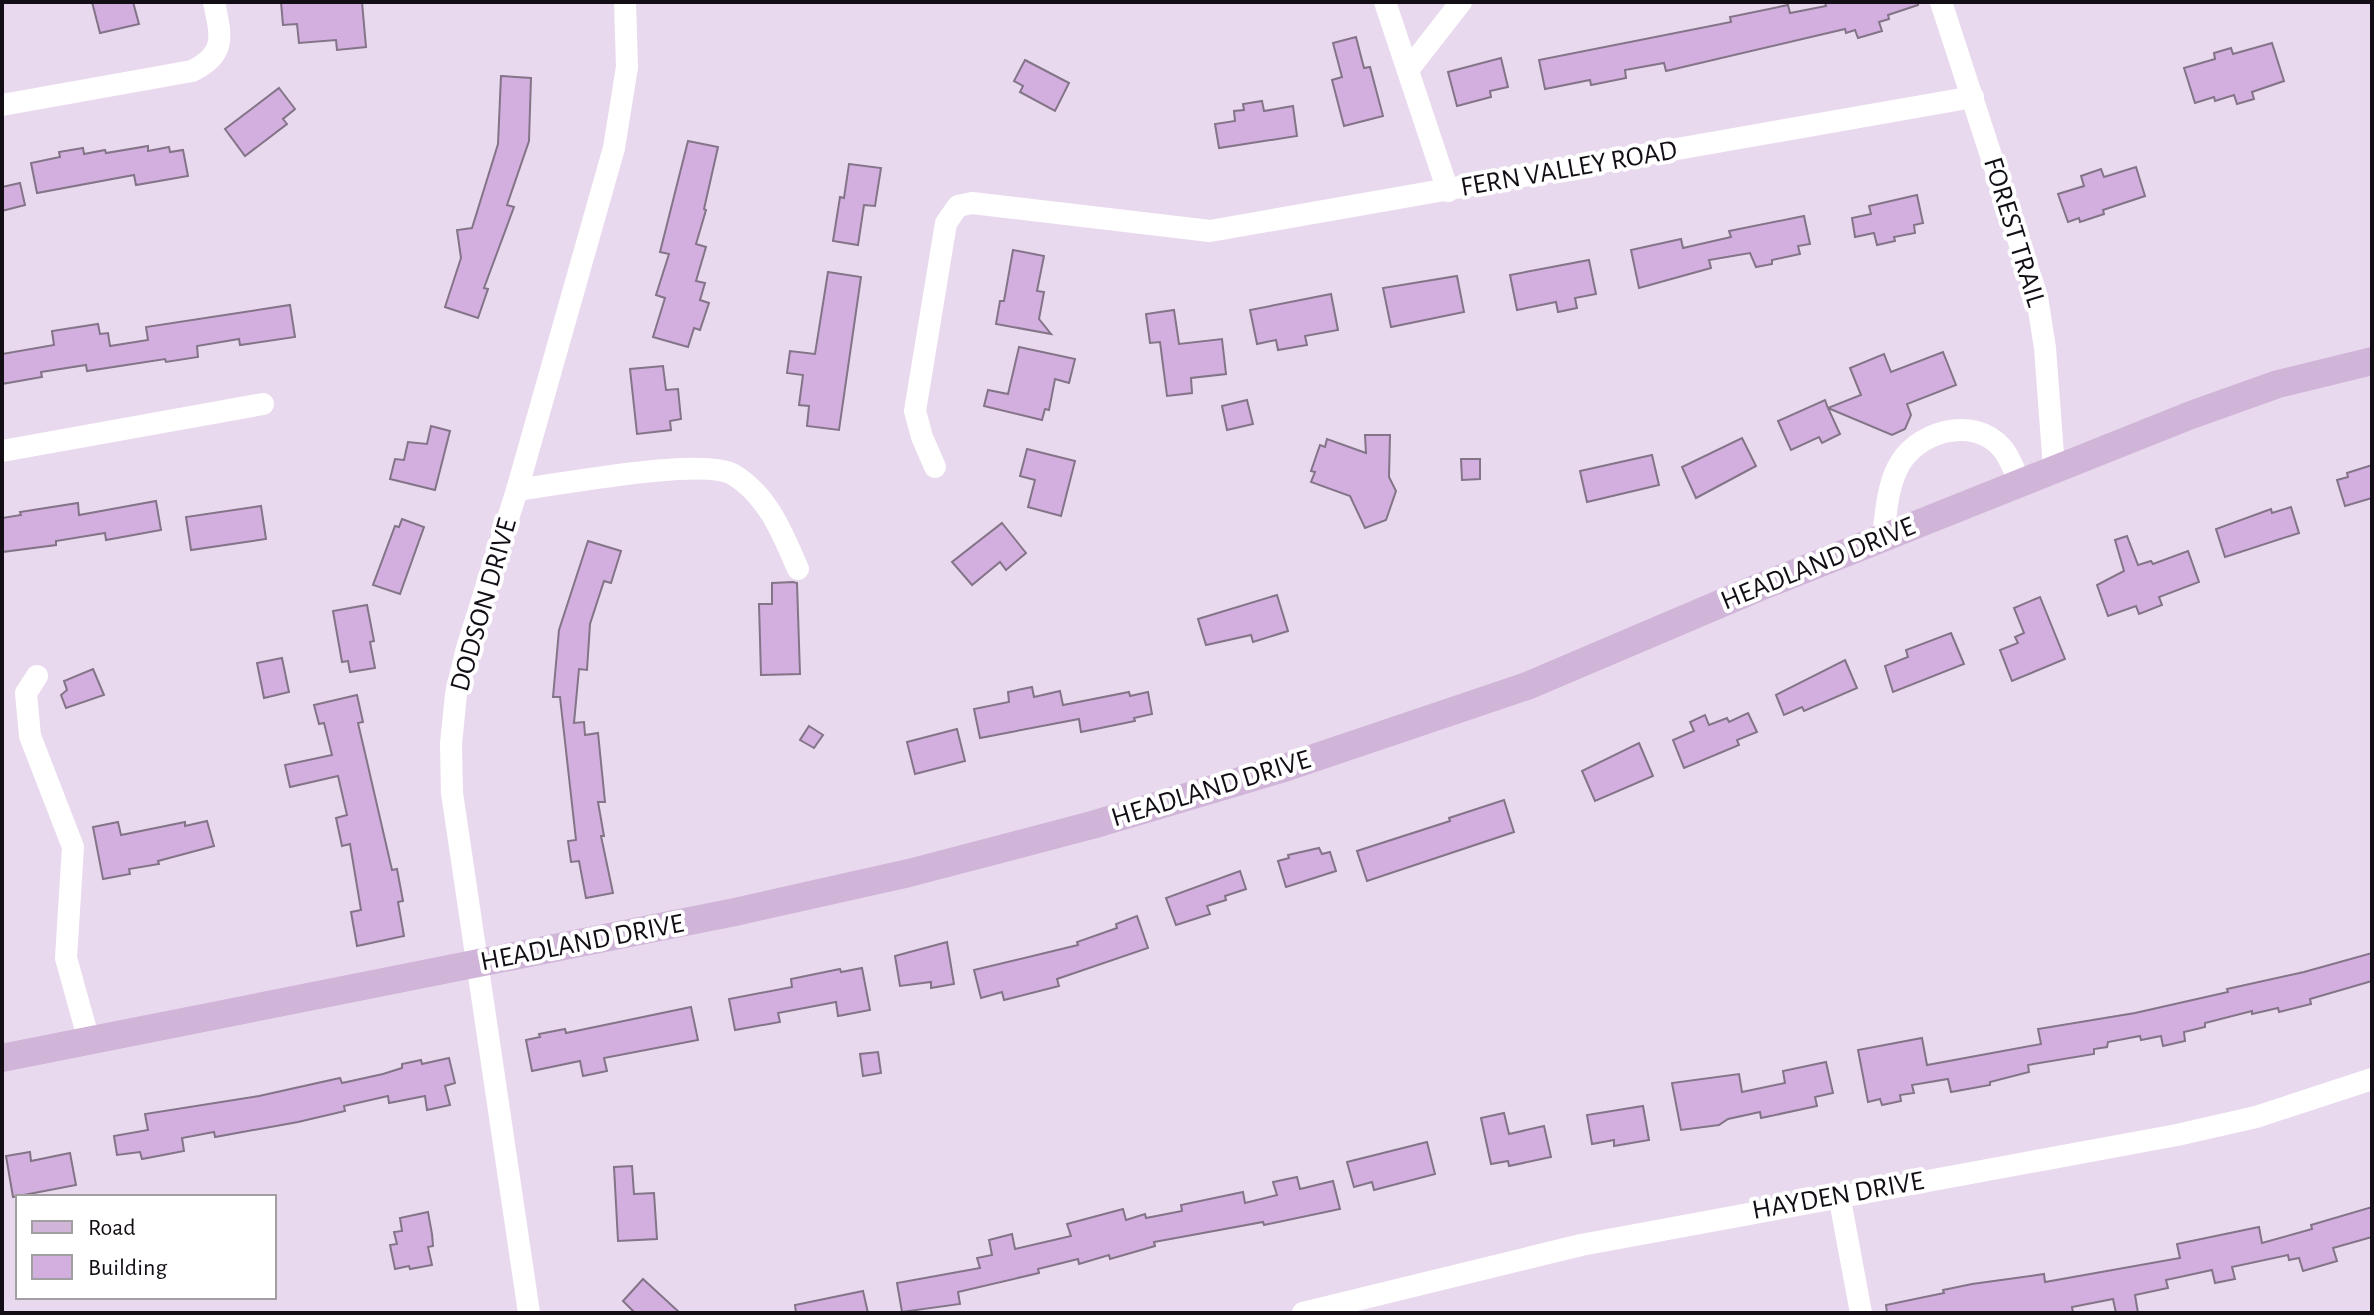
<svg xmlns="http://www.w3.org/2000/svg" width="2374" height="1315" viewBox="0 0 2374 1315" font-family="'Alegreya Sans',sans-serif">
<style>
.building{fill:#d3afdf;stroke:#837488;stroke-width:2}
.lines{fill:none;stroke-linecap:round;stroke-linejoin:round}
.minor{stroke:#fff;stroke-width:22}
.major{stroke:#d0b5d9;stroke-width:28}
.labels{text-anchor:middle;dominant-baseline:central;stroke-width:8;stroke-linejoin:round;paint-order:stroke}
.street-label{font-size:28px;fill:#130e15;stroke:#fff}
</style>
<rect width="100%" height="100%" fill="#e9d9ee"/>
<g class="building">
<polygon points="92,2 133,2 139,24 100,33"/>
<polygon points="281,2 362,2 366,47 337,50 336,40 299,43 297,24 283,25"/>
<polygon points="1825,2 1918,2 1918,5 1888,15 1889,19 1879,22 1882,31 1858,38 1855,30 1846,33 1845,29 1666,71 1664,63 1625,70 1626,78 1591,85 1590,80 1545,89 1539,60 1731,22 1730,17 1788,5 1790,13 1826,6"/>
<polygon points="1356,37 1364,68 1370,67 1383,116 1344,126 1332,80 1342,77 1333,43"/>
<polygon points="2272,43 2284,81 2252,92 2254,99 2237,104 2234,95 2215,101 2214,97 2195,103 2184,68 2215,59 2214,53 2231,48 2233,54"/>
<polygon points="1501,58 1508,87 1490,91 1491,97 1457,106 1448,72"/>
<polygon points="1025,60 1069,83 1055,111 1020,92 1023,86 1014,81"/>
<polygon points="501,76 531,78 529,141 507,205 514,207 484,288 488,289 478,318 445,307 461,258 457,230 472,228 498,144"/>
<polygon points="279,88 295,109 283,119 287,124 245,156 225,129"/>
<polygon points="1262,101 1264,111 1293,106 1297,136 1219,148 1215,124 1235,121 1234,111 1244,110 1243,104"/>
<polygon points="688,141 718,147 704,209 706,210 696,244 706,247 696,281 705,283 700,300 709,303 700,330 694,328 688,347 653,337 665,298 656,295 669,254 660,252"/>
<polygon points="148,146 148,151 169,147 170,152 183,150 188,176 136,185 134,175 37,193 31,163 60,157 59,152 83,148 84,154 105,150 106,153"/>
<polygon points="849,164 881,168 875,206 864,205 858,245 833,241 840,197 844,198"/>
<polygon points="2136,167 2145,196 2103,210 2104,214 2080,222 2079,218 2068,222 2058,194 2084,186 2081,176 2101,169 2104,177"/>
<polygon points="20,183 25,205 2,211 2,187"/>
<polygon points="1917,195 1923,223 1914,225 1915,233 1894,237 1895,241 1877,245 1874,233 1855,237 1852,218 1871,214 1869,206"/>
<polygon points="1804,216 1810,244 1798,246 1800,254 1772,260 1772,264 1756,267 1750,253 1709,260 1711,268 1639,288 1631,250 1681,239 1683,248 1731,237 1729,231"/>
<polygon points="1013,250 1044,256 1037,291 1044,292 1039,319 1051,334 996,324 1000,301 1004,301"/>
<polygon points="1589,260 1596,294 1575,298 1577,308 1558,312 1556,302 1517,310 1510,275"/>
<polygon points="828,272 861,277 839,430 807,426 809,406 799,405 803,375 787,373 790,351 815,354"/>
<polygon points="1457,276 1464,312 1391,327 1383,288"/>
<polygon points="1331,294 1338,330 1305,336 1307,345 1278,350 1276,340 1257,344 1250,310"/>
<polygon points="290,305 295,337 240,345 239,339 197,346 198,357 166,362 165,359 87,371 86,365 41,372 42,377 2,384 2,354 54,345 52,331 98,324 100,334 108,333 110,346 148,340 146,327"/>
<polygon points="1174,310 1179,344 1222,339 1226,374 1191,378 1192,393 1167,396 1160,342 1150,343 1146,314"/>
<polygon points="1019,347 1075,359 1069,383 1055,379 1049,410 1045,409 1042,420 984,406 988,390 1008,394"/>
<polygon points="1943,352 1956,385 1907,404 1911,415 1905,429 1892,435 1828,408 1840,434 1822,443 1819,437 1791,450 1778,421 1825,400 1828,408 1861,395 1850,368 1884,354 1891,372"/>
<polygon points="663,366 666,390 678,389 681,419 670,421 671,430 637,434 630,369"/>
<polygon points="1247,400 1253,424 1227,430 1222,406"/>
<polygon points="431,426 450,431 435,490 390,479 395,459 404,460 408,442 427,444"/>
<polygon points="1365,435 1390,435 1389,477 1396,491 1386,520 1365,528 1350,496 1311,482 1315,472 1311,471 1320,445 1325,447 1327,439 1366,453"/>
<polygon points="1742,438 1756,466 1696,498 1682,467"/>
<polygon points="1027,449 1075,461 1061,516 1028,507 1035,480 1020,476"/>
<polygon points="1652,455 1659,485 1587,502 1580,471"/>
<polygon points="1461,459 1480,459 1480,479 1462,480"/>
<polygon points="2372,465 2372,498 2345,506 2337,480 2348,477 2347,473"/>
<polygon points="156,501 161,530 106,540 105,533 56,541 56,545 2,552 2,518 21,515 20,512 78,503 79,515"/>
<polygon points="261,506 266,539 191,550 186,517"/>
<polygon points="2291,507 2299,533 2225,557 2216,529 2271,509 2272,513"/>
<polygon points="402,519 424,527 400,594 373,585 395,526 399,527"/>
<polygon points="1002,523 1026,553 1006,570 1000,562 972,585 952,562"/>
<polygon points="2127,536 2138,565 2151,561 2153,564 2188,551 2199,582 2159,597 2162,605 2139,614 2136,606 2108,616 2097,585 2124,571 2115,540"/>
<polygon points="588,541 621,551 611,583 604,581 590,624 587,670 579,669 574,723 584,722 585,735 598,733 605,802 598,802 604,836 601,836 613,893 586,898 579,861 571,862 568,841 576,840 560,697 553,697 559,630"/>
<polygon points="793,582 797,583 800,674 761,675 759,604 772,604 772,583"/>
<polygon points="1277,595 1288,631 1253,642 1251,635 1206,645 1198,619"/>
<polygon points="2040,597 2065,659 2012,681 2000,650 2018,643 2015,637 2024,633 2014,608"/>
<polygon points="367,605 374,641 370,642 375,668 350,672 348,661 342,662 333,611"/>
<polygon points="1951,633 1964,664 1893,692 1885,666 1908,657 1906,650"/>
<polygon points="282,658 289,692 264,698 257,663"/>
<polygon points="1845,660 1857,688 1804,711 1802,707 1784,715 1776,695"/>
<polygon points="93,669 104,695 66,708 61,695 67,690 64,681"/>
<polygon points="1032,687 1034,697 1060,691 1063,705 1129,692 1130,696 1148,692 1152,714 1134,718 1135,721 1081,732 1079,719 980,738 974,709 1009,702 1008,692"/>
<polygon points="357,695 363,722 358,723 365,753 392,870 397,869 403,901 398,902 404,936 357,946 351,912 361,910 350,844 342,846 336,818 347,815 338,776 290,787 285,765 332,755 324,723 319,724 314,705"/>
<polygon points="1748,713 1757,732 1737,740 1739,745 1684,768 1673,740 1694,731 1690,722 1705,715 1709,725 1727,718 1729,722"/>
<polygon points="809,726 823,735 814,748 800,740"/>
<polygon points="957,729 965,761 915,774 907,742"/>
<polygon points="1639,743 1653,776 1595,801 1582,771"/>
<polygon points="1504,800 1514,832 1367,881 1357,851 1450,821 1449,818"/>
<polygon points="207,821 214,846 158,861 159,864 129,869 130,874 103,879 93,827 118,822 121,835 185,822 185,826"/>
<polygon points="1319,848 1322,854 1330,852 1336,871 1286,887 1278,861 1289,858 1288,855"/>
<polygon points="1240,871 1246,889 1225,896 1226,900 1207,906 1210,914 1176,925 1166,898"/>
<polygon points="1137,916 1148,948 1057,979 1059,986 1004,1000 1002,992 981,998 974,970 1078,945 1077,942 1117,928 1116,924"/>
<polygon points="947,942 954,984 931,988 931,982 900,986 895,956"/>
<polygon points="2372,953 2372,981 2310,999 2311,1004 2279,1012 2278,1008 2252,1014 2252,1011 2205,1023 2205,1027 2184,1032 2185,1041 2163,1046 2161,1036 2141,1040 2140,1036 2108,1042 2107,1047 2094,1049 2094,1054 2028,1065 2029,1072 1990,1082 1990,1085 1951,1092 1948,1079 1912,1085 1914,1093 1900,1095 1901,1101 1882,1105 1880,1099 1868,1102 1858,1050 1922,1038 1927,1065 2041,1044 2038,1029 2135,1013 2228,992 2227,989 2304,972"/>
<polygon points="862,968 870,1010 838,1016 836,1002 778,1013 780,1022 735,1030 729,999 792,987 791,979 840,969 841,972"/>
<polygon points="691,1007 698,1040 604,1058 607,1071 583,1076 580,1061 532,1071 526,1040 540,1037 539,1034 565,1029 566,1033"/>
<polygon points="878,1052 881,1073 863,1076 860,1054"/>
<polygon points="449,1058 455,1083 445,1086 450,1105 427,1110 425,1096 389,1103 388,1096 344,1106 345,1111 298,1122 215,1137 214,1132 182,1138 184,1151 142,1159 140,1152 117,1155 114,1136 148,1130 145,1114 259,1096 340,1078 342,1083 383,1074 402,1068 402,1064 421,1060 422,1064"/>
<polygon points="1826,1062 1833,1093 1815,1097 1817,1106 1761,1118 1760,1112 1728,1119 1719,1125 1681,1130 1672,1083 1739,1074 1742,1092 1785,1083 1783,1071"/>
<polygon points="1643,1106 1649,1140 1614,1146 1614,1140 1592,1144 1587,1115"/>
<polygon points="1504,1113 1509,1134 1544,1126 1551,1157 1509,1166 1508,1161 1491,1164 1481,1118"/>
<polygon points="1427,1142 1435,1174 1374,1190 1372,1182 1354,1187 1347,1162"/>
<polygon points="30,1152 31,1161 70,1153 76,1185 13,1197 6,1156"/>
<polygon points="632,1166 634,1194 654,1193 657,1239 618,1241 614,1167"/>
<polygon points="1297,1177 1300,1189 1333,1181 1340,1209 1264,1225 1263,1222 1154,1242 1155,1246 1110,1259 1109,1255 1079,1264 1078,1259 1038,1269 1039,1273 958,1292 960,1304 902,1312 897,1283 980,1268 977,1258 992,1255 989,1240 1012,1234 1015,1249 1071,1236 1067,1224 1123,1209 1126,1220 1145,1214 1146,1218 1182,1211 1181,1205 1243,1192 1245,1203 1277,1195 1273,1182"/>
<polygon points="2372,1207 2372,1237 2333,1248 2337,1261 2303,1271 2299,1258 2289,1260 2288,1255 2232,1267 2235,1279 2215,1283 2212,1270 2166,1280 2168,1288 2135,1295 2138,1313 2116,1313 2113,1299 2072,1307 2073,1313 1887,1313 1886,1305 1944,1293 1943,1290 1972,1284 2044,1274 2045,1282 2180,1258 2177,1244 2259,1227 2262,1243 2312,1229 2311,1225"/>
<polygon points="428,1212 432,1234 433,1246 428,1247 432,1265 410,1269 409,1266 395,1269 390,1245 397,1244 394,1232 402,1231 400,1218"/>
<polygon points="643,1279 680,1313 635,1313 623,1301"/>
<polygon points="863,1291 868,1313 796,1313 795,1305"/>
</g>
<g class="lines">
<g class="minor">
<polyline points="1385,2 1448,191"/>
<polyline points="1941,2 2037,297 2045,348 2054,468"/>
<polyline points="1408,70 1461,2"/>
<path d="M2,105L192,71C227,54 221,36 214,2"/>
<polyline points="2,451 263,404"/>
<polyline points="935,467 922,437 915,411 946,223 958,206 972,203 1210,231 1973,97"/>
<path d="M517,490C557,485 705,456 734,475C768,496 783,534 798,569"/>
<path d="M1883,537C1886,514 1887,490 1897,469C1914,432 1973,414 2002,448C2010,457 2014,471 2020,482"/>
<polyline points="37,676 26,693 30,736 73,847 66,958 89,1041"/>
<polyline points="1839,1195 1861,1313"/>
<polyline points="529,1313 452,793 451,744 456,694 467,648 517,490 614,148 627,67 625,2"/>
<polyline points="1303,1313 1581,1245 2177,1135 2256,1117 2372,1079"/>
</g>
<polyline class="major" points="2,1058 735,912 909,873 1092,825 1284,768 1527,686 1755,589 2191,415 2278,384 2372,361"/>
</g>
<g class="labels">
<g class="street-label">
<text transform="translate(1569 169) rotate(-10)">FERN VALLEY ROAD</text>
<text transform="translate(2014 232) rotate(73)">FOREST TRAIL</text>
<text transform="translate(1818 564) rotate(-22)">HEADLAND DRIVE</text>
<text transform="translate(484 605) rotate(-74)">DODSON DRIVE</text>
<text transform="translate(1211 789) rotate(-17)">HEADLAND DRIVE</text>
<text transform="translate(582 943) rotate(-11)">HEADLAND DRIVE</text>
<text transform="translate(1838 1196) rotate(-10)">HAYDEN DRIVE</text>
</g>
</g>
<rect width="2374" height="1315" fill="none" stroke="#130e15" stroke-width="8"/>
<rect x="16" y="1195" width="260" height="104" fill="#ffffff" stroke="#a19fa1" stroke-width="2"/>
<rect x="32" y="1221" width="40" height="12" fill="#d0b5d9" stroke="#a19fa1" stroke-width="2"/>
<text x="88" y="1235" font-size="24" fill="#130e15">Road</text>
<rect x="32" y="1255" width="40" height="24" fill="#d3afdf" stroke="#a19fa1" stroke-width="2"/>
<text x="88" y="1275" font-size="24" fill="#130e15">Building</text>
</svg>
